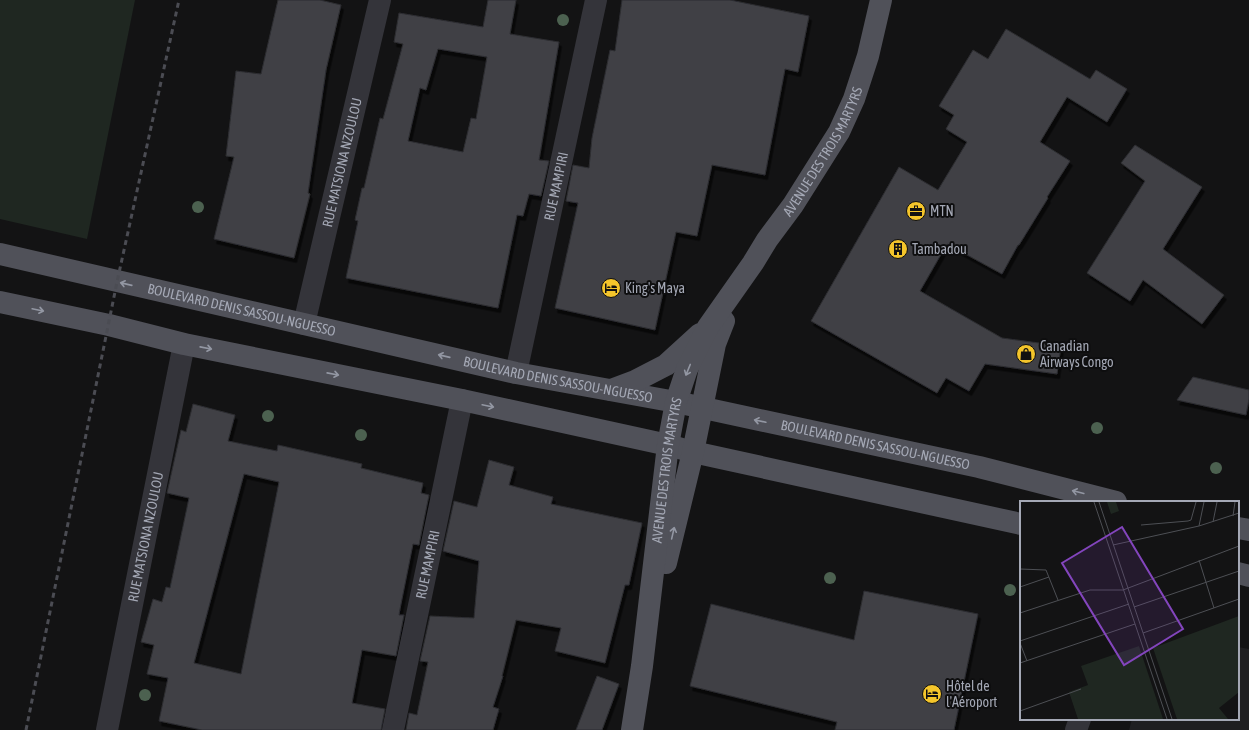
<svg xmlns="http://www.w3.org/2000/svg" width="1249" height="730" viewBox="0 0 1249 730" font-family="'Asap Condensed',sans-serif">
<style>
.built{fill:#1f1f21}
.green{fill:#1f2721}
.building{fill:#3f4045;stroke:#2d2d31;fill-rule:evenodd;filter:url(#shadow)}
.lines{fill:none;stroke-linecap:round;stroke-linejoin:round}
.minor{stroke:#34343a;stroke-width:22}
.major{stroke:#505159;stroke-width:22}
.rail{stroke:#4b4c53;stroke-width:3;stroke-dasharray:5 4;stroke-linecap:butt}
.tree{fill:#4c6150}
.oneway{stroke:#9397a3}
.labels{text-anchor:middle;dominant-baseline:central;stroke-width:4;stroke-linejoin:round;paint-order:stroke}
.street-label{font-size:14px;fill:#a4a8b5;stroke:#0e0e0f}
.poi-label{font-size:14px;fill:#a4a8b5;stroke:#0e0e0f;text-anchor:start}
.inset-road{fill:none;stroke:#4d4f54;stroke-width:1}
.view{fill:#8345bd;fill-opacity:0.15;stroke:#8345bd;stroke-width:2}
.inset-edge{fill:none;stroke:#a4a8b5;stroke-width:2}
</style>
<defs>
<filter id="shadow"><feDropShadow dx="2.5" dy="4.5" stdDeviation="0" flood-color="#0009"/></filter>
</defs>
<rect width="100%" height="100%" fill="#131314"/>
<polygon class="built" points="1238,647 1249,649 1249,730 1129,730 1132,719 1238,719"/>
<polygon class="green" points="0,0 135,0 87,239 0,219"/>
<g class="building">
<polygon points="278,0 320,0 341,5 326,70 308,193 310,194 294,258 214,239 234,157 226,156 236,71 261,74"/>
<path d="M488,0H516L510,34L559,42L539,160L549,161L541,196L529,194L523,216L517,215L498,308L346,278L358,221L355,220L362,188H364L380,118L383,119L403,44L394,42L399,13L483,27ZM438,49L487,57L476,119L471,118L463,152L408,141L420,88L426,90Z"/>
<polygon points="622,0 730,0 809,16 798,72 785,69 765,175 712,165 697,236 676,232 655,330 555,308 578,203 566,201 573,165 589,168 592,138 610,50 615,51"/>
<polygon points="1006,29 1090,79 1096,70 1127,89 1107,122 1067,97 1040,142 1070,161 1047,197 1048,198 1019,245 1018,245 1002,274 947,244 920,291 1002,338 1061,346 1057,374 985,364 969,391 946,378 937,393 811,321 899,167 938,190 967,142 946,129 954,115 939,106 973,50 988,59"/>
<polygon points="1135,145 1202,187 1163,249 1224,295 1202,324 1143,280 1130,301 1087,273 1145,181 1121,163"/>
<polygon points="1193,377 1249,390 1249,399 1246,415 1177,400"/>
<path d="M193,404L235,415L228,441L277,451L278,445L362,464L361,468L423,483L421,493L429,495L419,545L413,544L400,609L399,615H404L396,656L362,650L352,703L385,709L381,730H202L159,721L168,678L147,674L154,645L141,642L153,599L162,602L166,587L170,588L189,498L167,493L181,430L186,432ZM244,474L279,482L241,674L194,663Z"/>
<polygon points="489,460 514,467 509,485 553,497 551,504 642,523 629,585 625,585 605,663 555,651 561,628 516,620 502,676 503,676 493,707 499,709 493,730 406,730 409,713 417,715 428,662 420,661 430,616 474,618 479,561 443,551 454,501 477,507"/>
<polygon points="864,591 978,614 954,730 835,730 837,722 690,686 711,604 854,640"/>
<polygon points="597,676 619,684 602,730 576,730"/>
</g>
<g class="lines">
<g class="minor">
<path id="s1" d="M304,324L380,0"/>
<path id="s2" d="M516,373L596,0"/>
<path id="s3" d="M107,730L184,344"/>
<path id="s4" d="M393,730L462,400"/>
<polyline points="1076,730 1080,719"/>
</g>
<g class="major">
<path id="s5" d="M0,254L516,373L676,402L979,467L1116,502"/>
<polyline points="0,302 109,325 184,344 462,400 668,445 693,452 1021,524"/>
<polyline points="611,390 635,381 666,365 700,334"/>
<polyline points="1238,528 1249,530"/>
<polyline points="666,563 693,452 715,344 724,321"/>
<polyline points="1238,573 1249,576"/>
<path id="s6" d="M632,730L642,666L668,445L676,402L687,369L708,327L753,263L767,240L793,205L839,132L854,99L868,56L881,0"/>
</g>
<polyline class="rail" points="26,730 117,282 179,0"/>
</g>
<g class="tree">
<circle cx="563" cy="20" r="6"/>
<circle cx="198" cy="207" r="6"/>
<circle cx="268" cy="416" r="6"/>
<circle cx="1097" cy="428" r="6"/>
<circle cx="361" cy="435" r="6"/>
<circle cx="1216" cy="468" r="6"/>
<circle cx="830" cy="578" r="6"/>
<circle cx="1010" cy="590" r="6"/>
<circle cx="145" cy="695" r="6"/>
</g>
<defs><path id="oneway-shaft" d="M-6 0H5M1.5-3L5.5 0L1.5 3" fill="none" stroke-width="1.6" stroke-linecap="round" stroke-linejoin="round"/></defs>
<g class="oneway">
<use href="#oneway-shaft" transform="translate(126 284) rotate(-167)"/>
<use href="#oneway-shaft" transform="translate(38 310) rotate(12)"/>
<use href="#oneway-shaft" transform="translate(206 348) rotate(11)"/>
<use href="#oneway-shaft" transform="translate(444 356) rotate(-167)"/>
<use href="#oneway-shaft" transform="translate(688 370) rotate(112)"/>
<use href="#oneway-shaft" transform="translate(333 374) rotate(11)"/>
<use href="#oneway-shaft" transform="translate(488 406) rotate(12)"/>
<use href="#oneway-shaft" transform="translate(760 421) rotate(-168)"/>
<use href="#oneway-shaft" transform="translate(1078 492) rotate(-166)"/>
<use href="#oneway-shaft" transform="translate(673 533) rotate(-77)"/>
</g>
<defs>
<g id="office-disc" transform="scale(1)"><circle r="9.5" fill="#f4c52b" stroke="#0e0e0f"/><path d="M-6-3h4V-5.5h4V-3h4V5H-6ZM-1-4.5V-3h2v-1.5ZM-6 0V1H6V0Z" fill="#111"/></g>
<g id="building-disc" transform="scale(1)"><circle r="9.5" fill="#f4c52b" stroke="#0e0e0f"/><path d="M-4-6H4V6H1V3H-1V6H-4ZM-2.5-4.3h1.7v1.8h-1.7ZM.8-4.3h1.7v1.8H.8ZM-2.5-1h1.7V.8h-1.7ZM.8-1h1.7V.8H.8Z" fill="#111"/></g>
<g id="hotel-disc" transform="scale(1)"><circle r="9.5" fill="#f4c52b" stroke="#0e0e0f"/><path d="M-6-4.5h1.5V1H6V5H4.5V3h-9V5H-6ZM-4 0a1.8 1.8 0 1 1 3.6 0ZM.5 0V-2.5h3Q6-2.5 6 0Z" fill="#111"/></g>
<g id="shop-disc" transform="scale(1)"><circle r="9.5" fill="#f4c52b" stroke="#0e0e0f"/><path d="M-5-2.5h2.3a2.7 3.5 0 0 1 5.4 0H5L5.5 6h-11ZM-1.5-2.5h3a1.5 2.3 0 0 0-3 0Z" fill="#111"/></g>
</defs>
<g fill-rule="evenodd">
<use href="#office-disc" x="916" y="211"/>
<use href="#building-disc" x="898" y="249"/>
<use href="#hotel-disc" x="611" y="288"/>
<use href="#shop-disc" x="1026" y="354"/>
<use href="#hotel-disc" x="932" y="694"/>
</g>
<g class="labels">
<g class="street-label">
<text stroke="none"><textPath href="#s6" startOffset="623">AVENUE DES TROIS MARTYRS</textPath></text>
<text stroke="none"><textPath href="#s1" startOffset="166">RUE MATSIONA NZOULOU</textPath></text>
<text stroke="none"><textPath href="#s2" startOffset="191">RUE MAMPIRI</textPath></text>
<text stroke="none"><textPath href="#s5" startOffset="248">BOULEVARD DENIS SASSOU-NGUESSO</textPath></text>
<text stroke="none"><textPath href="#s5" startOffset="572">BOULEVARD DENIS SASSOU-NGUESSO</textPath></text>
<text stroke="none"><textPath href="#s5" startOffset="896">BOULEVARD DENIS SASSOU-NGUESSO</textPath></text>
<text stroke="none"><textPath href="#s6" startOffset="262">AVENUE DES TROIS MARTYRS</textPath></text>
<text stroke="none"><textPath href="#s3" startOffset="197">RUE MATSIONA NZOULOU</textPath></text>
<text stroke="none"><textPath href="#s4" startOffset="169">RUE MAMPIRI</textPath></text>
</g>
<g class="poi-label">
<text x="930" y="211">MTN</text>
<text x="912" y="249">Tambadou</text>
<text x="625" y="288">King's Maya</text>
<text x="1040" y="346">Canadian<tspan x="1040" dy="16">Airways Congo</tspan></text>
<text x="946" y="686">Hôtel de<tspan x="946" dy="16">l'Aéroport</tspan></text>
</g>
</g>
<g transform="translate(1020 501)">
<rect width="219" height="219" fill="#131314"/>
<path d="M87,1H96L99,10L91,13ZM219,115V191L199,207L208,218H157L133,147ZM119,145L143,218H58L49,191L68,184L61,165Z" fill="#1f2721"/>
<path class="inset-road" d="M74,1L147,218M79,1L152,218M213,15L215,1M193,21L197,1M121,24L168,20L171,19L176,1M179,25L184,1M93,44L179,25L219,12M179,59L194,107M0,68L26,69L38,99M0,86L29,76M114,106L219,70M0,112L70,89H103L219,45M123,132L219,98M0,140L109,103M0,142L7,160M0,162L115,123M0,210L61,188"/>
<path class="view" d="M102,26L163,128L104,164L42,62Z"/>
<rect width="219" height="219" class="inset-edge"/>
</g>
</svg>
